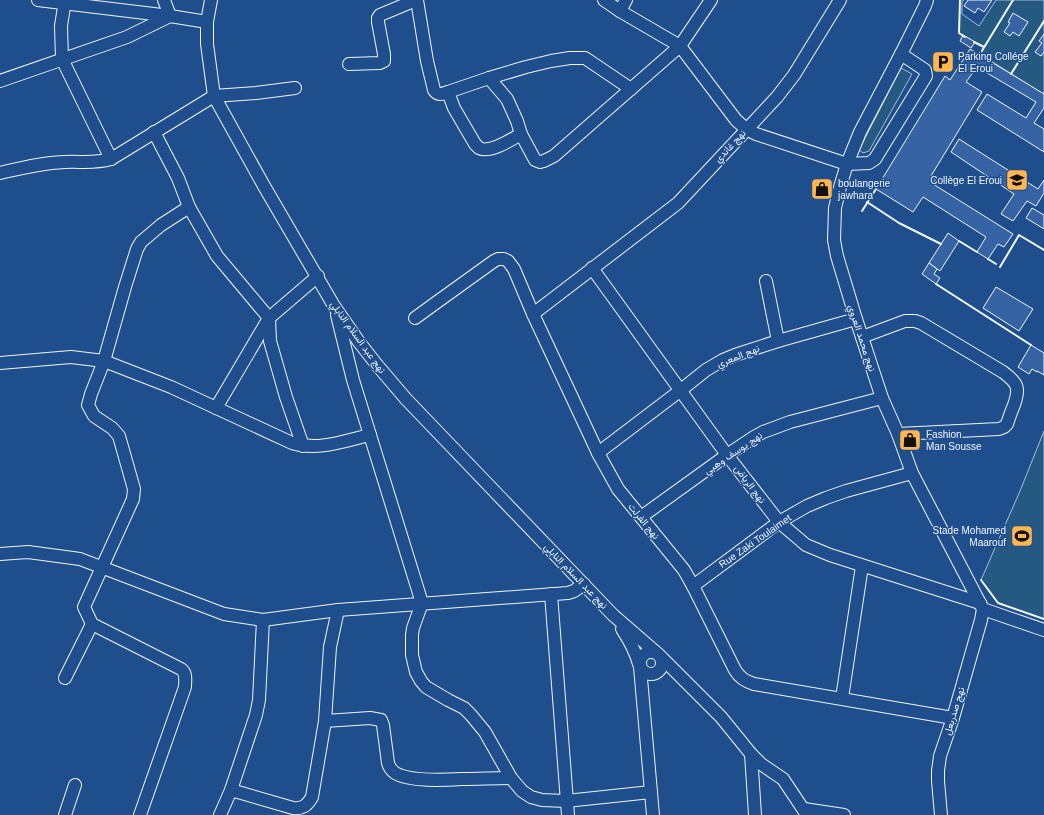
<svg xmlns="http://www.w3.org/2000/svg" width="1044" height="815" viewBox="0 0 1044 815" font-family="Arial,Vazirmatn,sans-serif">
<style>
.green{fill:#245a82;stroke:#a8bbd7}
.building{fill:#3563a3;stroke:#f2f6ff}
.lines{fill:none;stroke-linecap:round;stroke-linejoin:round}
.minor-casing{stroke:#f2f6ff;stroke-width:14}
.minor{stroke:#1f4e8c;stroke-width:12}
.wall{stroke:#f2f6ff;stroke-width:2}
.labels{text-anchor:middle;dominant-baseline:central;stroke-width:3;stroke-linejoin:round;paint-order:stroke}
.poi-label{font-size:10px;fill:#f2f6ff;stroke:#1f4e8c;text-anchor:start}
.street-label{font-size:10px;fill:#f2f6ff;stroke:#1f4e8c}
</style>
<rect width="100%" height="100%" fill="#1f4e8c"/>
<g class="green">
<polygon points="960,0 964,0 962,2 962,14 979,26 996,0 1044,0 1044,92 1043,94 980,54 984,47 959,33"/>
<polygon points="901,68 912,74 869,151 863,153 859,150"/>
<polygon points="1044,431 1044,619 998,603 981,580 1020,491"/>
</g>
<g class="building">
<polygon points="968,0 992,0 984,12 978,8 975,13 964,6"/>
<polygon points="1013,13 1028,22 1019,36 1013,32 1010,36 1004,32 1010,23 1008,22"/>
<polygon points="1044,34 1044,52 1041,56 1035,52 1042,43 1039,41"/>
<polygon points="963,35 975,42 971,48 960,41"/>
<polygon points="970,49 1044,94 1044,108 1034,123 1044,129 1044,152 977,110 987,94 1026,118 1036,102 977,67 966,82 982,92 931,176 936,179 933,184 1013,234 1004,247 998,244 988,259 977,252 986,237 923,197 913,212 876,189 945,76 950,80"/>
<polygon points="959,139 1038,189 1044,180 1044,193 1036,206 1027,201 1013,221 1001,214 1014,194 951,152"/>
<polygon points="1032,208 1044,215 1044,229 1026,218"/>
<polygon points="948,233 959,241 940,271 929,263"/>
<polygon points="929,263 937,269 934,274 940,278 936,284 922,274"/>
<polygon points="996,287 1033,309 1019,331 983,308"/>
<polygon points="1031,345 1044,353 1044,375 1037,371 1037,372 1032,369 1029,374 1018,367"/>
</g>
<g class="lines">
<g class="minor-casing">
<g id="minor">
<polyline points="38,0 170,16 207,22"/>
<polyline points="65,0 61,26 62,59 111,159"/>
<polyline points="211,0 207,22 207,44 214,96 264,186 334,306 359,342 377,365 406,399 613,615 658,654"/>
<path d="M417,0L427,61L434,90C438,96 442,94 448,92L454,108L475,144C475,144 479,148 479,148C490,154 512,139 521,134L535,160L540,162L544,161L554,156L680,46L711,0"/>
<polyline points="604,0 620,11 680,46 736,120 746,129 756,134 847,164 869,163 875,159 926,76 925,70 901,54"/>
<polyline points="927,0 925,6 901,54 860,132 847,164 840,187 835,208 834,240 837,256 856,319 882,398 898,434 912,473 983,609 1044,630"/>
<polyline points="620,11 626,0"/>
<polyline points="349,64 380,63 384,61 384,54 378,22 378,18 380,15 416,0"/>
<polyline points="489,78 507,99 517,121 521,134"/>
<polyline points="0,81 127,37 170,16 164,0"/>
<polyline points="448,92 489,78 526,67 551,61 570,58 585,58 631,89"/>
<polyline points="154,132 178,178 189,207 217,256 269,318 270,341 286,397 303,446"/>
<path d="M0,173C21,168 42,163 64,162C82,161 93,164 111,159L214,96L256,93L295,88"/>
<polyline points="592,268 727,455 779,522 806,545 830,555 980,603"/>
<polyline points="766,281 778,341"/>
<polyline points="533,314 678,203 777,97 794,75 840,0"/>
<polyline points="337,315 353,380 422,603 413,628 412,635 412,655 416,672 421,681 426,687 448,700 464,708 471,715 485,732 511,778 522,791 531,797 542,800 566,801 651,792"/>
<path d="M415,318L437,302L494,261L498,259H504L508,261L514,269L533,314L598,453L618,489L684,570L693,586L735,670C740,678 745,681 754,684L953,718"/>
<path d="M862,337L905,321H915L921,323L1003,372C1018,383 1020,388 1014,405C1011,412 1009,418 1007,424L1004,427L999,429L898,434"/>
<path d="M0,363L71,357L104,361L171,387L292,443C319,451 343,441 370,435"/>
<polyline points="216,408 269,318 318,276"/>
<polyline points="598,453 681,390 706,370 723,360 735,355 778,341 856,319"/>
<polyline points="641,517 727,455 754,437 763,432 790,422 882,398"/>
<polyline points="0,554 28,552 80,559 224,614 263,620 338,610 568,593 574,591 584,584"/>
<polyline points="693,586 779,522 807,506 826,498 846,491 912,473"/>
<polyline points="551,594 568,815"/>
<path d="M622,629C630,641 635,650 639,664"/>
<circle cx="651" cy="663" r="11"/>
<polyline points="660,656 721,717 751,754 761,764 783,779 807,815"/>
<polyline points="640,667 653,815"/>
<polyline points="65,678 92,624"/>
<polyline points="842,698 862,566"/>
<path d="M325,721L370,718L381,720L383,725L388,763C389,767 391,770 395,773C410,782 444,780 462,779C478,779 494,778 511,778"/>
<polyline points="751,754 755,815"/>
<path d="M231,790L293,808C302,809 307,806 312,797L325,721L330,647L338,610"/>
<polyline points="804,809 844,815"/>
<polyline points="65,815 75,785"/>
<path d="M140,815L185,687C185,681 187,673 181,669L92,624L84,607L133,499L134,489L119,436L112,428L94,416L88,405L91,394L104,361L125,287L137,249L141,242L161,225L189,207"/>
<polyline points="220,815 231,790 256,715 259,700 263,620"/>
<polyline points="941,815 938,781 938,771 940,756 953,718 981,620 983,609"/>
</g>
</g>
<use href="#minor" class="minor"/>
<g class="wall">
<polyline points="960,0 959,33 965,37"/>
<polyline points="974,42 984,47"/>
<polyline points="980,54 1013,0"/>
<polyline points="1011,74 1044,21"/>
<polyline points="867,202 899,223 941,244"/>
<polyline points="862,211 876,189"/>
<polyline points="959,241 977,252"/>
<polyline points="988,259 996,264"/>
<polyline points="1000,267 1019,235 1044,250"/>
<polyline points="936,284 1031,345"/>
<polyline points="981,580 998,603 1044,619"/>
</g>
</g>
<defs>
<g id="parking-square" transform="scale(1.15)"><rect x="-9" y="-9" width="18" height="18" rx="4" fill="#ffb74d" stroke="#1f4e8c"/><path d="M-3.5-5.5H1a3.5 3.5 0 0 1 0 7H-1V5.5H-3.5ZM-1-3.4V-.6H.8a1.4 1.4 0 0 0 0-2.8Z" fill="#111"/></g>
<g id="school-square" transform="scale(1.15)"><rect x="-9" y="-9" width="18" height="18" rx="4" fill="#ffb74d" stroke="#1f4e8c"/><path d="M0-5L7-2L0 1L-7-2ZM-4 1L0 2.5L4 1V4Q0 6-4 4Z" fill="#111"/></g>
<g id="shop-square" transform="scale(1.15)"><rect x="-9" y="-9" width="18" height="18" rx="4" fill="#ffb74d" stroke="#1f4e8c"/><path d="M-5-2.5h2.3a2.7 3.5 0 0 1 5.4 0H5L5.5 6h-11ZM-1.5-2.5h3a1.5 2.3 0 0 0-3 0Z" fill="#111"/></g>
<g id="stadium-square" transform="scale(1.15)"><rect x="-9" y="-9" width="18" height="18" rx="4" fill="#ffb74d" stroke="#1f4e8c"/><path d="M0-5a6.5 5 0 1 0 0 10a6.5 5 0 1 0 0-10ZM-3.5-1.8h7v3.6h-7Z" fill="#111"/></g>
</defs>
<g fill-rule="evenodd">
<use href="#parking-square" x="943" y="62"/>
<use href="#school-square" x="1017" y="180"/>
<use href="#shop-square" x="822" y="189"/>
<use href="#shop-square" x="910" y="440"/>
<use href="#stadium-square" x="1022" y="536"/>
</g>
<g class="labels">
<g class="poi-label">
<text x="958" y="56">Parking Collége<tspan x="958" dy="12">El Eroui</tspan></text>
<text x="1002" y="180" text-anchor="end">Collège El Eroui</text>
<text x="838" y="183">boulangerie<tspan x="838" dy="12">jawhara</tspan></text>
<text x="926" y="434">Fashion<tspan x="926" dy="12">Man Sousse</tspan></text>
<text x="1006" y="530" text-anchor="end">Stade Mohamed<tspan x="1006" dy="12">Maarouf</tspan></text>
</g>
<g class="street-label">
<text transform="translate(730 146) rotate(-47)">نهج غاندي</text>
<text transform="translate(358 337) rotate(54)">نهج عبد السلام النابلي</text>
<text transform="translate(862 338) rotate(72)">نهج محمد العروي</text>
<text transform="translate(738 356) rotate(-22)">نهج المعري</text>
<text transform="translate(733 453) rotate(-34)">نهج يوسف وهبي</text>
<text transform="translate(750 484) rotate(53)">نهج الرياض</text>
<text transform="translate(644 521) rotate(51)">نهج الفرلت</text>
<text transform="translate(755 541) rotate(-35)">Rue Zaki Toulaimet</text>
<text transform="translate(576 576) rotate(46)">نهج عبد السلام النابلي</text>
<text transform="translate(954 711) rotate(-73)">نهج صدربعل</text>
</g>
</g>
</svg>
